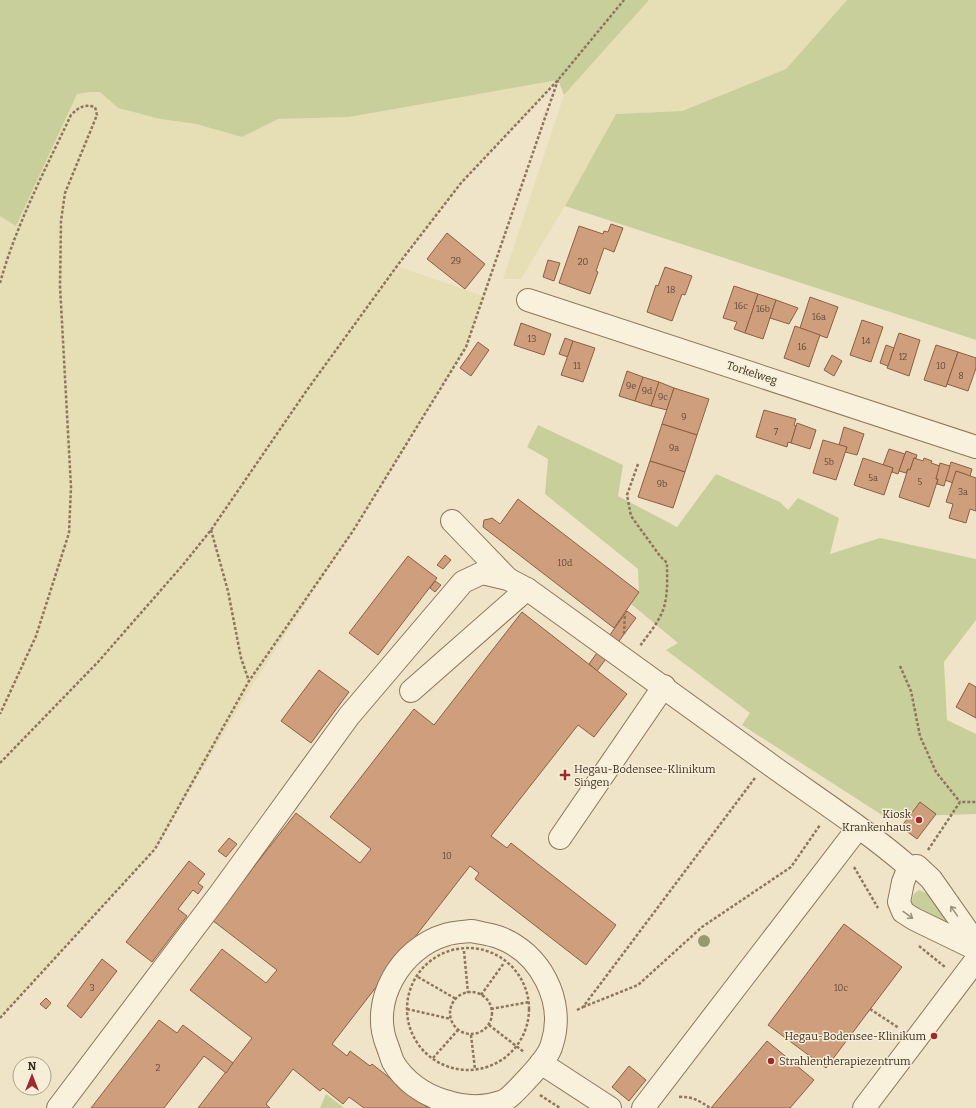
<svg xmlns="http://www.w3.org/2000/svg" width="976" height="1108" viewBox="0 0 976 1108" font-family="Bitter,serif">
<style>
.farmland{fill:#e6deb5}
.green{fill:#c9cf9b}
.building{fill:#cf9f7d;stroke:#8d5f41}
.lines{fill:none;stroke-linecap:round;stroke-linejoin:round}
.minor-casing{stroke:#8d765c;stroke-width:24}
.path{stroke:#8d765c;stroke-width:2.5;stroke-dasharray:3 2;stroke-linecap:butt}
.minor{stroke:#faf1dc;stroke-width:22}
.tree{fill:#96986f}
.oneway{stroke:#9c907e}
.poi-dot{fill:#9e2a2b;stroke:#f7eed8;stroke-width:1.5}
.labels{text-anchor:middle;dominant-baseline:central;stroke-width:3;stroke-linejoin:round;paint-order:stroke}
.number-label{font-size:9px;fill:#624a37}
.street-label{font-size:11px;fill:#3d2e20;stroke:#f7eed8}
.poi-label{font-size:11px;fill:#3d2e20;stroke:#f7eed8;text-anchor:start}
</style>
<rect width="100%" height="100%" fill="#f0e4c8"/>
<g class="farmland">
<polygon points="649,0 847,0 786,69 682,111 616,114 565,206 521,279 503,279 564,95"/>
<polygon points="558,80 461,183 397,266 483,296 466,347 353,531 252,686 155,849 0,1018 0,216 16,226 76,94 90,92 100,92 118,108 160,119 196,124 242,137 278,119 349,117"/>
</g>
<g class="green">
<polygon points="0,0 649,0 564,95 558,80 349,117 278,119 242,137 196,124 160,119 118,108 100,92 90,92 77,94 16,226 0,216"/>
<polygon points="847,0 976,0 976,340 565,206 616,114 682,111 786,69"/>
<polygon points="538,425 623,465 618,496 677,527 716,474 780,502 788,510 798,498 839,518 830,554 880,538 976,559 976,620 944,662 947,720 976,734 976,814 885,817 742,725 750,713 666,650 678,643 631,604 639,592 638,569 545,494 548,459 527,447"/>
<path d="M919,890C930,893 949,912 947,923L922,912L912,905C912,897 912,895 919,890Z"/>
<polygon points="326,1094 344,1108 320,1108"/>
</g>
<g class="building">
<polygon points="611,224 623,228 614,252 604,248 596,271 598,272 590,294 559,283 579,226 603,234 604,231 608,232"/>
<polygon points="447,233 485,264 465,289 427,259"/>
<polygon points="548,260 560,263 554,281 543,277"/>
<polygon points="665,267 692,276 685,295 682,294 672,321 647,312 656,285 658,286"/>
<polygon points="734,286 758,294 745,333 734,329 737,322 723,318"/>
<polygon points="758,294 776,300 763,339 745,333"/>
<polygon points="810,297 838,307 827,338 800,328"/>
<polygon points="776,300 798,308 789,324 770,318"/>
<polygon points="862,320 883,327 871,362 850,355"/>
<polygon points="521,323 551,334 544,355 514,345"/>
<polygon points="795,326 820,335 809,367 784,358"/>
<polygon points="899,333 920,340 909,376 887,368"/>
<polygon points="565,338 573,341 568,357 559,354"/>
<polygon points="573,341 595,348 583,382 561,375"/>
<polygon points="478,342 489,350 471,376 460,368"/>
<polygon points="886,345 894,348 888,366 880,363"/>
<polygon points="936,345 958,352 946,387 924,380"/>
<polygon points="958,352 976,358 976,368 968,391 947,384"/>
<polygon points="832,355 842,361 834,376 824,370"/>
<polygon points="627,371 643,377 635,401 619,396"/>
<polygon points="643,377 659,382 651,406 635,401"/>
<polygon points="659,382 674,388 667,410 651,406"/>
<polygon points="674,388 709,399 697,435 662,424"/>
<polygon points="764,410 796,419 794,425 796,426 791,443 788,442 787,447 756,437"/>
<polygon points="797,423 816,430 810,449 791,443"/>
<polygon points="662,424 697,435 685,472 650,461"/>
<polygon points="844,427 864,434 857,455 845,452 847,447 839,445"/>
<polygon points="823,440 847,447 836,480 813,473"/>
<polygon points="889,449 905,454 898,474 892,472 893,468 883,465"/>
<polygon points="906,451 917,455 916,458 914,458 910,470 908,469 906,473 899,471"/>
<polygon points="863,458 893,468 884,495 854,485"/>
<polygon points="914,458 923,461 924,458 932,461 931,463 940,466 936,479 938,479 929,507 899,497 908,469 910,470"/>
<polygon points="650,461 685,472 673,508 638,497"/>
<polygon points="951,462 972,469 970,476 956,471 953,483 945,480"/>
<polygon points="940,463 950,466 944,486 937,484 938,479 936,479"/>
<polygon points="956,471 976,478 976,511 970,509 966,523 949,518 953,504 946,502"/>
<polygon points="518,499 639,592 614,628 483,527 484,520 489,519 492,518 500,524"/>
<polygon points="445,555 451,560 443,569 437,565"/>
<polygon points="408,556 437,578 378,655 349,633"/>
<polygon points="435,581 441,585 435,592 430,588"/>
<polygon points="627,611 636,618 597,671 589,664"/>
<polygon points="522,612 627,694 594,737 578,725 491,836 507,848 511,843 616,925 586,965 475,879 479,873 470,866 332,1044 347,1056 350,1051 370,1066 372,1064 428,1108 364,1108 349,1097 343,1104 323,1088 320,1091 293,1069 266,1104 270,1108 198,1108 252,1038 190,990 222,949 266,983 277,970 212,920 296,813 360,863 371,849 330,817 414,709 434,725"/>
<polygon points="319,670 349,692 311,743 281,721"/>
<polygon points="969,683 976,687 976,718 956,707"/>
<polygon points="920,802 936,814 917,839 901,827"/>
<polygon points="229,838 237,844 226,857 218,851"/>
<polygon points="189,861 205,874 198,883 203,887 198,894 193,890 178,909 187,916 152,962 126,942"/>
<polygon points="844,924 902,967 826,1068 768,1025"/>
<polygon points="102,959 117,971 81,1018 67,1006"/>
<polygon points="46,998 51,1003 46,1009 40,1004"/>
<polygon points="159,1020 177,1033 183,1025 233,1063 226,1073 204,1056 164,1108 91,1108"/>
<polygon points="767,1041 814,1080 790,1108 711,1108"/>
<polygon points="629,1066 646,1080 629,1101 612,1087"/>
</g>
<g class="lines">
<g class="minor-casing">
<g id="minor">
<polyline points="528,300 976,447"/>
<path d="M452,521L508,579L527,589C608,647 688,705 768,763C815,797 865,829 909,867L917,866L931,879L976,943"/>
<polyline points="411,691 527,589"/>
<polyline points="560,838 664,686"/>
<polyline points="909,867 903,882 899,902 903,912 914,919 976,949"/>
<path d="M472,931C480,933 490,934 498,937C540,952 566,1001 552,1044C549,1056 538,1067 530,1076C523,1083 509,1100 501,1102C483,1108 463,1107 445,1101C424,1095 404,1081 393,1062C391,1057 389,1050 387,1045C369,1001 401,948 445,935C453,932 463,932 472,931Z"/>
<polyline points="541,1063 610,1108"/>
<polyline points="58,1108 219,895 349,716 463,582 482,573 508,579"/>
<polyline points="643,1108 858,828"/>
<polyline points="864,1108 976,960"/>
</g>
</g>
<g class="path">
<path d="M0,283C16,225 45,170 71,115C79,107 84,104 95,107L97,115L65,193L61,221L60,286L71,487L69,533L36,636L0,714"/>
<path d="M638,464L627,495L631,516L660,556L667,563C667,576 668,590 665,603C662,619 649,633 640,646"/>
<polyline points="211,530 228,591 241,658 249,681"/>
<polyline points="624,634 625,614"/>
<polyline points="900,666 911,691 920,736 936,772 960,802"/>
<polyline points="0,763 98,662 182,566 211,530 307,390 397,266 461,183 558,80 624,0"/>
<polyline points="928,850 960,802 976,802"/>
<polyline points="854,867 878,908"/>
<polyline points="919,946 945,967"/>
<circle cx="468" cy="1009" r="61"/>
<polyline points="464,951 468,993"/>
<polyline points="418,977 456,999"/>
<circle cx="471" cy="1013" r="21"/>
<polyline points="481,995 504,963"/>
<polyline points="583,1007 638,985 702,927 791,867 820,825"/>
<polyline points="407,1009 451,1019"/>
<polyline points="491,1009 529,1002"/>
<polyline points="870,1009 899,1028"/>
<polyline points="577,1010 583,1007 755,778"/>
<polyline points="0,1018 155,849 249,681 353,531 466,347 558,80"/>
<polyline points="489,1025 524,1052"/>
<polyline points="471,1035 475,1069"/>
<polyline points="433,1058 458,1030"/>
<polyline points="540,1095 560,1108"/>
<path d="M679,1097C692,1096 700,1101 710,1108"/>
</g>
<use href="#minor" class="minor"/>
</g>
<circle class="tree" cx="704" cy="941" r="6"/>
<defs><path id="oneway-shaft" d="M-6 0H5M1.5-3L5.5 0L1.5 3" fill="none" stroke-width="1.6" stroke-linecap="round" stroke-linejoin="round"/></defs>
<g class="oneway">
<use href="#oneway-shaft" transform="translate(954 911) rotate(-125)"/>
<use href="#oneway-shaft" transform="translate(908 915) rotate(36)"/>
</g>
<g class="poi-dot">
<path d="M563 769h4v4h4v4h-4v4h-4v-4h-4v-4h4z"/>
<circle cx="919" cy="820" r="4"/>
<circle cx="934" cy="1036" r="4"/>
<circle cx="771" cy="1061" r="4"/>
</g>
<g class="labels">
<g class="number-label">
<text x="456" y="261">29</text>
<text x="583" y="262">20</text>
<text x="671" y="290">18</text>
<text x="741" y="306">16c</text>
<text x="763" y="309">16b</text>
<text x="819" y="317">16a</text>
<text x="532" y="339">13</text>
<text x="866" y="341">14</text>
<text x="802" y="347">16</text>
<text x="903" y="357">12</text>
<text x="577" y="366">11</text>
<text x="941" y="366">10</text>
<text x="961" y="376">8</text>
<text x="631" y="386">9e</text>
<text x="647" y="391">9d</text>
<text x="663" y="397">9c</text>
<text x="684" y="417">9</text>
<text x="776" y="432">7</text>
<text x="674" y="448">9a</text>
<text x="829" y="462">5b</text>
<text x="873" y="478">5a</text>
<text x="920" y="482">5</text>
<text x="662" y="484">9b</text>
<text x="963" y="492">3a</text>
<text x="565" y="563">10d</text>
<text x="447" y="856">10</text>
<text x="92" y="988">3</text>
<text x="841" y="988">10c</text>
<text x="158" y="1068">2</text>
</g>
<g class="street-label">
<text transform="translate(752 373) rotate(18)">Torkelweg</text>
</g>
<g class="poi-label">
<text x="574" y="769">Hegau-Bodensee-Klinikum<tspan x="574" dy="13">Singen</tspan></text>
<text x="911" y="814" text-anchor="end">Kiosk<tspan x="911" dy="13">Krankenhaus</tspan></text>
<text x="926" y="1036" text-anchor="end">Hegau-Bodensee-Klinikum</text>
<text x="779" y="1061">Strahlentherapiezentrum</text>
</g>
</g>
<g transform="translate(32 1076)"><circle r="19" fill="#f7eed8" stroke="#ada18e"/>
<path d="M0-3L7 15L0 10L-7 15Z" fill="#9e2a2b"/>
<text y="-6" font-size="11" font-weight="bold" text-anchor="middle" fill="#3d2e20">N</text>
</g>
</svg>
